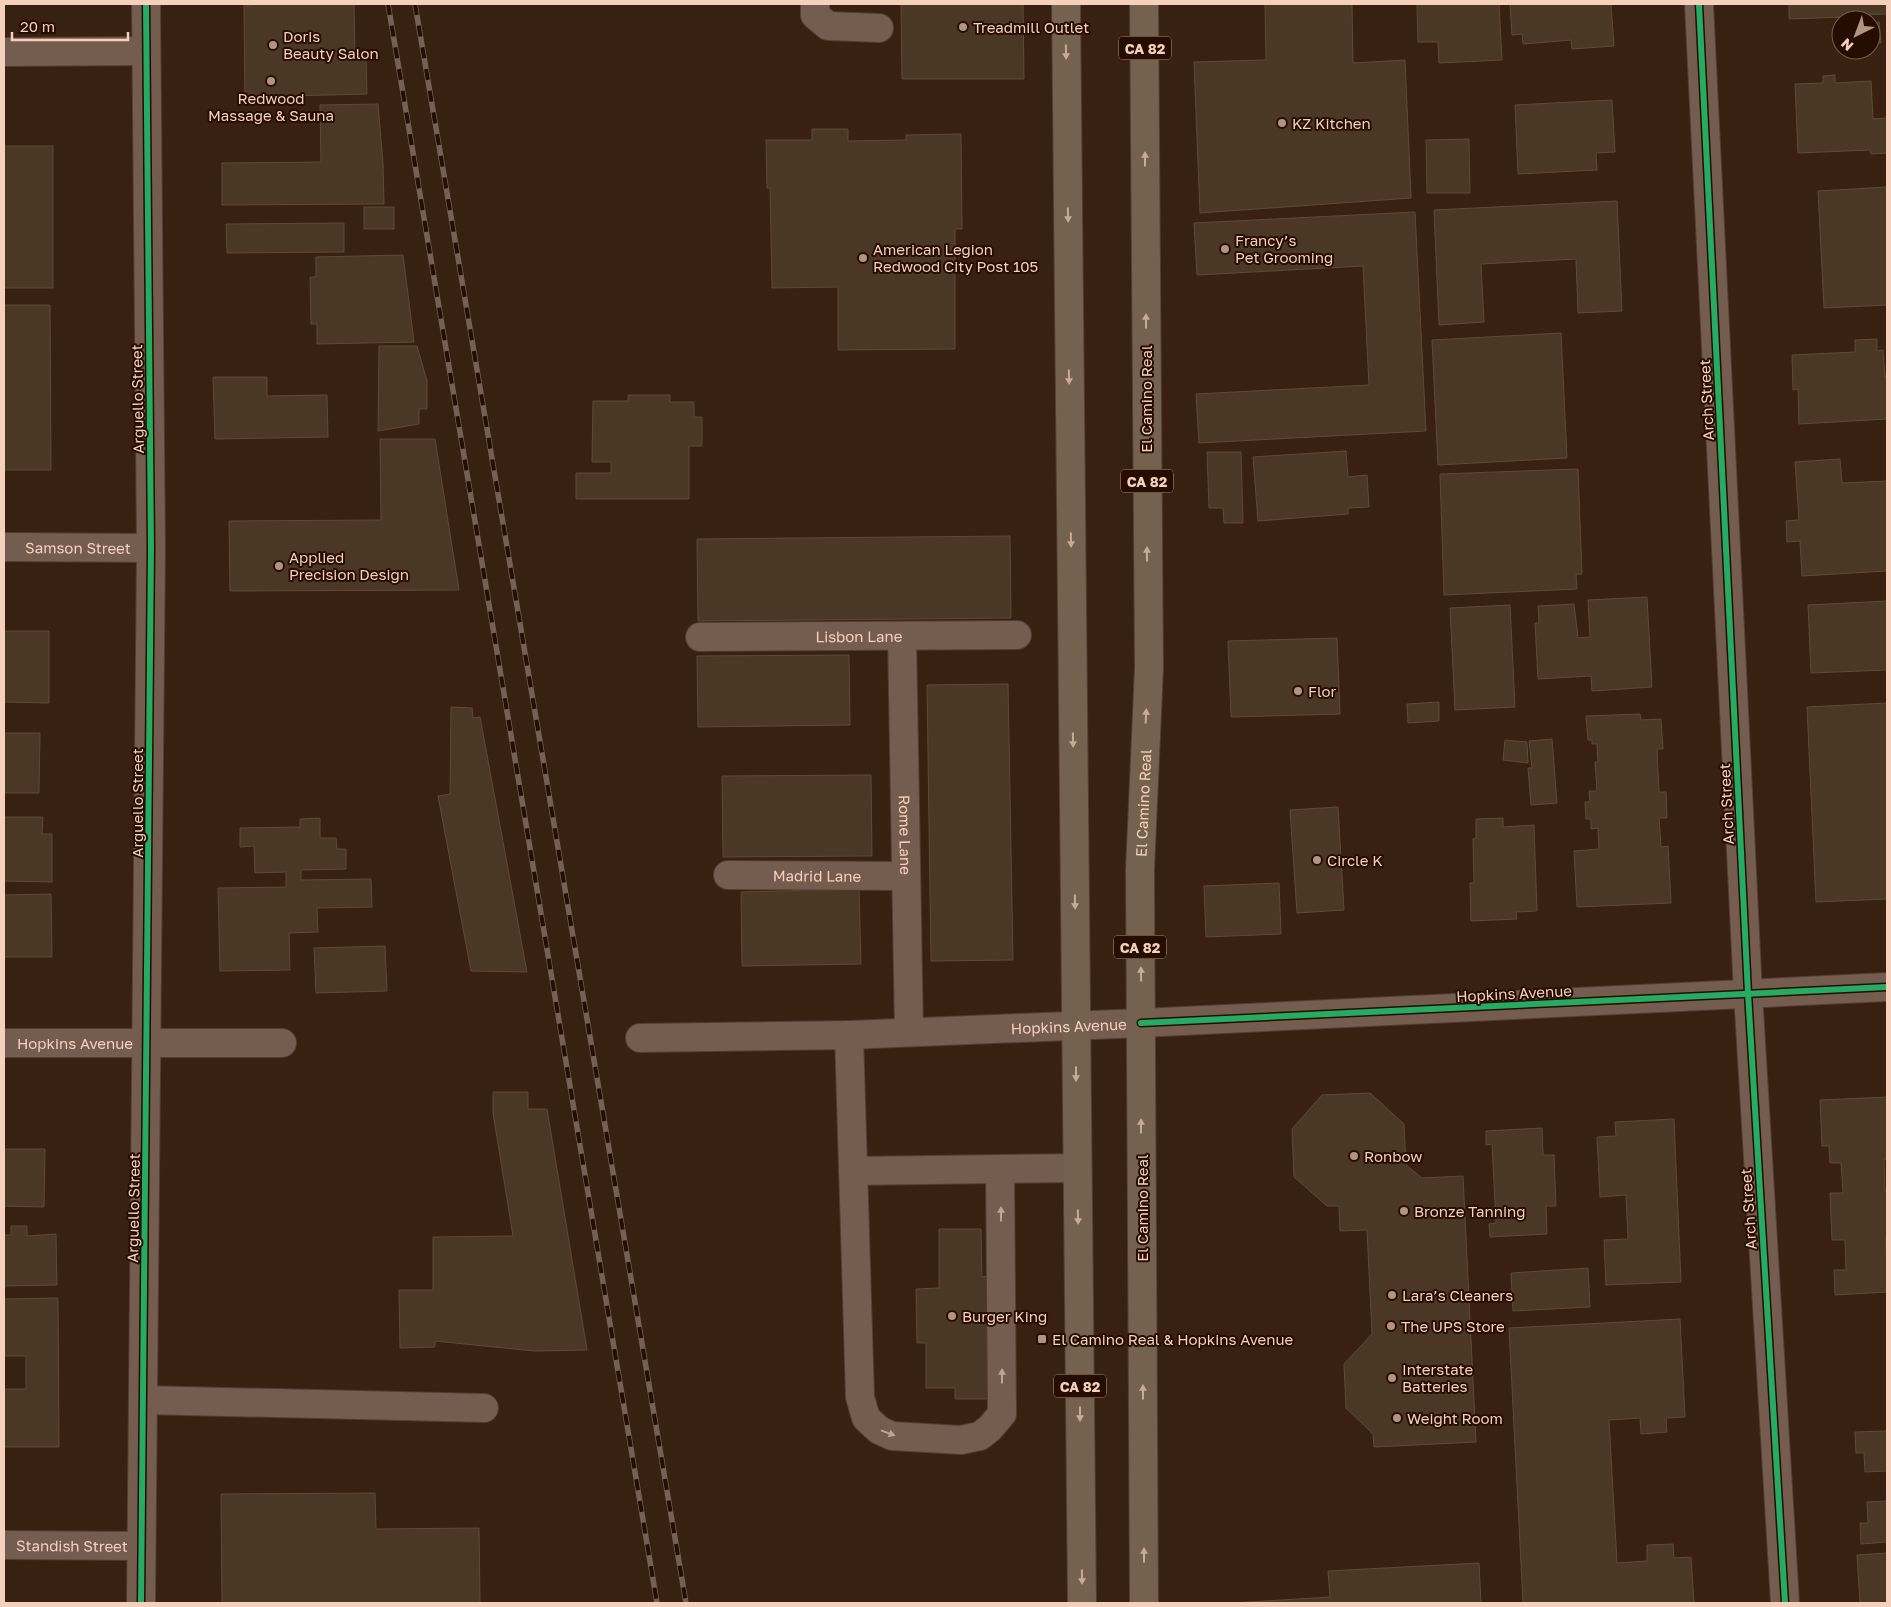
<svg xmlns="http://www.w3.org/2000/svg" width="1891" height="1607" viewBox="0 0 1891 1607" font-family="'Golos Text',sans-serif">
<style>
.building{fill:#4b3824;stroke:#5d4a37}
.lines{fill:none;stroke-linecap:round;stroke-linejoin:round}
.minor-casing{stroke:#513d32;stroke-width:30}
.major-casing{stroke:#513d32;stroke-width:30}
.minor{stroke:#745d4f;stroke-width:28}
.major{stroke:#74624f;stroke-width:28}
.rail-casing{stroke:#746153;stroke-width:5.5}
.rail{stroke:#250d01;stroke-width:4;stroke-dasharray:11;stroke-linecap:butt}
.cycleway-casing{stroke:#250d01;stroke-width:9}
.cycleway{stroke:#26ab63;stroke-width:6}
.oneway{fill:#c8aa96}
.oneway2{fill:#c1a391}
.poi-dot{fill:#b39381;stroke:#250d01;stroke-width:2}
.labels{text-anchor:middle;dominant-baseline:central;stroke-width:4;stroke-linejoin:round;paint-order:stroke}
.shield{fill:#250d01;stroke:#b79685;stroke-width:1}
.shield-label{font-size:14px;font-weight:bold;fill:#f5d1bd}
.poi-label{font-size:15px;fill:#f5d1bd;stroke:#250d01;text-anchor:start}
.street-label{font-size:15px;fill:#f5d1bd;stroke:#250d01}
</style>
<rect width="100%" height="100%" fill="#382111"/>
<g class="building">
<polygon points="250,4 354,4 355,58 366,58 367,94 289,96 289,102 245,103 244,6 250,6"/>
<polygon points="901,4 1023,4 1024,79 902,79"/>
<polygon points="1265,4 1352,4 1353,63 1405,60 1411,198 1200,213 1194,62 1266,60"/>
<polygon points="1417,4 1499,4 1502,60 1439,63 1438,42 1418,42"/>
<polygon points="1510,4 1611,4 1614,46 1572,49 1571,40 1523,44 1522,34 1512,35"/>
<polygon points="1777,4 1887,4 1887,14 1844,15 1844,17 1789,19 1789,4"/>
<polygon points="1879,22 1881,43 1871,44 1871,23"/>
<polygon points="1835,75 1835,83 1871,81 1873,119 1887,118 1887,153 1871,154 1870,150 1798,153 1795,84 1823,83 1823,76"/>
<polygon points="1612,100 1615,152 1596,153 1597,170 1518,174 1515,105"/>
<polygon points="378,104 383,163 384,204 222,205 222,163 321,162 320,105"/>
<polygon points="812,129 848,129 848,141 906,140 906,135 961,134 962,229 955,229 955,349 838,350 838,287 772,288 770,188 767,188 766,140 812,140"/>
<polygon points="1469,139 1470,193 1427,193 1426,140"/>
<rect x="4" y="146" width="49" height="142"/>
<polygon points="1887,187 1887,305 1824,308 1818,191"/>
<polygon points="1617,201 1622,311 1578,313 1576,259 1481,264 1484,322 1439,325 1434,210"/>
<rect x="364" y="207" width="30" height="22"/>
<polygon points="1415,212 1426,431 1199,443 1196,394 1369,385 1363,266 1197,275 1194,223"/>
<polygon points="344,223 344,252 227,253 226,224"/>
<polygon points="403,255 414,342 317,344 317,324 311,324 310,277 316,277 316,257"/>
<polygon points="4,305 50,305 51,470 4,470"/>
<polygon points="1561,333 1567,458 1438,465 1432,340"/>
<polygon points="1877,339 1877,351 1883,350 1885,377 1887,376 1887,419 1799,424 1798,389 1793,390 1792,355 1855,352 1855,340"/>
<polygon points="379,346 417,346 427,381 427,409 419,409 419,424 378,431"/>
<polygon points="213,377 267,377 267,396 327,395 328,437 215,439"/>
<polygon points="628,395 670,395 670,402 694,402 694,417 702,417 702,446 689,446 689,499 576,499 576,473 611,473 611,462 592,462 593,401 628,401"/>
<polygon points="380,439 435,439 459,590 230,591 229,521 381,520"/>
<polygon points="1346,451 1348,477 1367,475 1369,507 1348,508 1348,514 1258,521 1253,457"/>
<polygon points="1207,452 1241,452 1243,523 1224,523 1223,508 1209,508"/>
<polygon points="1840,459 1842,483 1887,481 1887,571 1802,576 1800,541 1787,542 1786,521 1799,520 1795,462"/>
<polygon points="1578,469 1582,574 1576,574 1577,589 1444,595 1440,474"/>
<polygon points="1010,536 1011,618 698,621 697,539"/>
<polygon points="1647,597 1652,687 1592,691 1591,676 1538,679 1535,623 1539,623 1538,606 1574,604 1578,638 1590,637 1588,600"/>
<polygon points="1887,601 1887,670 1811,673 1808,605"/>
<polygon points="1510,605 1515,707 1455,710 1450,608"/>
<polygon points="4,631 49,631 49,703 4,702"/>
<polygon points="1337,638 1340,714 1231,717 1228,641"/>
<polygon points="849,655 850,725 698,727 697,656"/>
<polygon points="1008,684 1013,960 931,961 927,685"/>
<polygon points="1439,702 1439,721 1408,723 1407,704"/>
<polygon points="1887,703 1887,899 1816,902 1807,707"/>
<polygon points="451,707 472,708 473,718 480,717 527,972 471,971 438,796 450,794"/>
<polygon points="1640,714 1641,720 1661,719 1663,749 1657,749 1659,792 1666,792 1667,818 1659,818 1661,847 1668,846 1671,903 1577,907 1574,851 1599,849 1598,828 1591,829 1591,819 1586,819 1585,802 1590,802 1589,791 1597,791 1595,762 1598,762 1597,744 1592,744 1592,740 1588,740 1586,716"/>
<polygon points="4,733 40,733 39,793 4,793"/>
<polygon points="1552,739 1557,803 1531,805 1528,768 1532,768 1529,741"/>
<polygon points="1505,740 1527,742 1528,763 1503,760"/>
<polygon points="871,775 872,856 723,857 722,776"/>
<polygon points="1338,807 1344,910 1297,913 1290,810"/>
<polygon points="4,817 43,817 42,834 52,834 52,882 4,881"/>
<polygon points="320,818 320,838 336,838 337,849 346,849 346,869 301,870 301,880 371,879 372,907 317,908 318,932 289,933 290,970 220,971 218,888 286,887 286,872 255,873 254,846 240,847 240,828 300,827 300,819"/>
<polygon points="1503,818 1503,827 1534,825 1537,911 1516,912 1517,919 1471,921 1470,883 1474,883 1473,839 1476,838 1476,819"/>
<polygon points="1279,883 1281,934 1206,937 1204,886"/>
<polygon points="859,889 861,964 742,966 741,892"/>
<polygon points="51,894 52,957 4,957 4,895"/>
<polygon points="385,946 387,991 316,993 314,948"/>
<polygon points="493,1092 528,1092 528,1109 547,1109 587,1350 534,1351 435,1341 435,1347 400,1348 399,1290 433,1290 433,1237 513,1236 493,1113"/>
<polygon points="1370,1093 1404,1124 1406,1165 1422,1178 1463,1176 1476,1442 1374,1447 1373,1434 1346,1408 1344,1364 1372,1334 1367,1230 1340,1231 1339,1206 1327,1206 1294,1177 1292,1129 1322,1095"/>
<polygon points="1887,1097 1887,1159 1884,1159 1885,1192 1887,1192 1887,1237 1886,1237 1887,1292 1835,1295 1834,1270 1846,1270 1845,1240 1832,1240 1830,1193 1843,1193 1841,1163 1830,1163 1829,1146 1822,1146 1820,1100"/>
<polygon points="1674,1119 1681,1282 1606,1285 1604,1240 1628,1239 1626,1195 1600,1197 1597,1137 1616,1136 1615,1122"/>
<polygon points="1542,1128 1543,1155 1554,1155 1556,1206 1546,1206 1547,1234 1490,1237 1489,1224 1496,1223 1492,1144 1486,1145 1486,1131"/>
<polygon points="4,1149 45,1149 44,1207 4,1206"/>
<polygon points="11,1226 27,1226 27,1236 56,1234 57,1285 4,1286 4,1235 11,1235"/>
<polygon points="939,1229 981,1229 982,1277 988,1276 989,1399 955,1399 955,1388 926,1388 926,1343 917,1343 916,1289 939,1288"/>
<polygon points="1588,1268 1590,1307 1513,1311 1511,1273"/>
<polygon points="58,1298 59,1447 4,1447 4,1389 26,1389 26,1356 4,1356 4,1299"/>
<polygon points="1680,1319 1685,1417 1666,1418 1667,1432 1641,1434 1640,1418 1609,1420 1617,1563 1647,1561 1647,1545 1673,1544 1674,1558 1691,1557 1694,1603 1523,1603 1509,1328"/>
<polygon points="1887,1431 1887,1471 1865,1472 1864,1453 1856,1453 1855,1432"/>
<polygon points="375,1493 376,1529 479,1528 480,1603 222,1603 221,1494"/>
<polygon points="1887,1501 1887,1542 1861,1544 1860,1523 1868,1523 1867,1502"/>
<polygon points="1887,1553 1887,1603 1860,1603 1857,1555"/>
<polygon points="1479,1563 1481,1603 1233,1603 1330,1597 1328,1571"/>
</g>
<g class="lines">
<g class="minor-casing">
<g id="minor">
<polyline points="815,4 815,15 828,26 879,28"/>
<polyline points="1699,4 1748,993 1785,1603"/>
<polyline points="4,52 146,51"/>
<path id="s1" d="M4,547L151,548"/>
<path id="s2" d="M902,636L909,1032"/>
<path id="s3" d="M700,637L1017,635"/>
<path id="s4" d="M728,875L906,876"/>
<polyline points="849,1035 860,1397 866,1418 879,1430 892,1436 961,1440 980,1436 990,1428 1002,1414 1000,1170"/>
<path id="s5" d="M640,1038L849,1035L1141,1023L1887,987"/>
<path id="s6" d="M4,1043H282"/>
<polyline points="853,1171 1077,1168"/>
<polyline points="143,1400 484,1408"/>
<path id="s7" d="M4,1545L140,1546"/>
<polyline points="141,1603 151,548 146,4"/>
</g>
</g>
<g class="major-casing">
<g id="major">
<polyline points="1066,4 1082,1603"/>
<path id="s8" d="M1144,1603L1140,870L1149,668L1144,4"/>
</g>
</g>
<use href="#minor" class="minor"/>
<use href="#major" class="major"/>
<g class="rail-casing">
<g id="rail">
<polyline points="388,4 657,1603"/>
<polyline points="415,4 686,1603"/>
</g>
</g>
<use href="#rail" class="rail"/>
<g class="cycleway-casing">
<g id="cycleway">
<polyline points="1699,4 1748,993 1785,1603"/>
<polyline points="1141,1023 1887,987"/>
<polyline points="141,1603 151,548 146,4"/>
</g>
</g>
<use href="#cycleway" class="cycleway"/>
</g>
<defs><path id="oneway-solid" d="M-6-.8H1V-3.2L6.5 0L1 3.2V.8H-6Z" transform="scale(1.25)"/></defs>
<g class="oneway">
<use href="#oneway-solid" transform="translate(1066 52) rotate(89)"/>
<use href="#oneway-solid" transform="translate(1145 159) rotate(-90)"/>
<use href="#oneway-solid" transform="translate(1068 215) rotate(89)"/>
<use href="#oneway-solid" transform="translate(1146 321) rotate(-90)"/>
<use href="#oneway-solid" transform="translate(1069 377) rotate(89)"/>
<use href="#oneway-solid" transform="translate(1071 540) rotate(89)"/>
<use href="#oneway-solid" transform="translate(1147 554) rotate(-90)"/>
<use href="#oneway-solid" transform="translate(1146 716) rotate(-87)"/>
<use href="#oneway-solid" transform="translate(1073 740) rotate(89)"/>
<use href="#oneway-solid" transform="translate(1075 902) rotate(89)"/>
<use href="#oneway-solid" transform="translate(1141 974) rotate(-91)"/>
<use href="#oneway-solid" transform="translate(1076 1074) rotate(90)"/>
<use href="#oneway-solid" transform="translate(1141 1126) rotate(-90)"/>
<use href="#oneway-solid" transform="translate(1078 1217) rotate(89)"/>
<use href="#oneway-solid" transform="translate(1143 1392) rotate(-90)"/>
<use href="#oneway-solid" transform="translate(1080 1414) rotate(90)"/>
<use href="#oneway-solid" transform="translate(1144 1555) rotate(-90)"/>
<use href="#oneway-solid" transform="translate(1082 1577) rotate(89)"/>
</g>
<g class="oneway2">
<use href="#oneway-solid" transform="translate(1001 1214) rotate(-90)"/>
<use href="#oneway-solid" transform="translate(1002 1376) rotate(-90)"/>
<use href="#oneway-solid" transform="translate(888 1433) rotate(20)"/>
</g>
<g class="poi-dot">
<circle cx="963" cy="27" r="5"/>
<circle cx="273" cy="45" r="5"/>
<circle cx="271" cy="81" r="5"/>
<circle cx="1282" cy="123" r="5"/>
<circle cx="1225" cy="249" r="5"/>
<circle cx="863" cy="258" r="5"/>
<circle cx="279" cy="566" r="5"/>
<circle cx="1298" cy="691" r="5"/>
<circle cx="1317" cy="860" r="5"/>
<circle cx="1354" cy="1156" r="5"/>
<circle cx="1404" cy="1211" r="5"/>
<circle cx="1392" cy="1295" r="5"/>
<circle cx="952" cy="1316" r="5"/>
<circle cx="1391" cy="1326" r="5"/>
<rect x="1037" y="1334" width="10" height="10" rx="2.5"/>
<circle cx="1392" cy="1378" r="5"/>
<circle cx="1397" cy="1418" r="5"/>
</g>
<g class="labels">
<g class="shield">
<rect x="1119" y="36.5" width="52" height="23" rx="4"/>
<rect x="1121" y="469.5" width="52" height="23" rx="4"/>
<rect x="1114" y="935.5" width="52" height="23" rx="4"/>
<rect x="1054" y="1374.5" width="52" height="23" rx="4"/>
</g>
<g class="shield-label">
<text x="1145" y="48">CA 82</text>
<text x="1147" y="481">CA 82</text>
<text x="1140" y="947">CA 82</text>
<text x="1080" y="1386">CA 82</text>
</g>
<g class="poi-label">
<text x="973" y="27">Treadmill Outlet</text>
<text x="283" y="36">Doris<tspan x="283" dy="17">Beauty Salon</tspan></text>
<text x="271" y="98" text-anchor="middle">Redwood<tspan x="271" dy="17">Massage &amp; Sauna</tspan></text>
<text x="1292" y="123">KZ Kitchen</text>
<text x="1235" y="240">Francy’s<tspan x="1235" dy="17">Pet Grooming</tspan></text>
<text x="873" y="249">American Legion<tspan x="873" dy="17">Redwood City Post 105</tspan></text>
<text x="289" y="557">Applied<tspan x="289" dy="17">Precision Design</tspan></text>
<text x="1308" y="691">Flor</text>
<text x="1327" y="860">Circle K</text>
<text x="1364" y="1156">Ronbow</text>
<text x="1414" y="1211">Bronze Tanning</text>
<text x="1402" y="1295">Lara’s Cleaners</text>
<text x="962" y="1316">Burger King</text>
<text x="1401" y="1326">The UPS Store</text>
<text x="1052" y="1339">El Camino Real &amp; Hopkins Avenue</text>
<text x="1402" y="1369">Interstate<tspan x="1402" dy="17">Batteries</tspan></text>
<text x="1407" y="1418">Weight Room</text>
</g>
<g class="street-label">
<text transform="translate(137 399) rotate(-91)">Arguello Street</text>
<text transform="translate(1146 399) rotate(-90)">El Camino Real</text>
<text transform="translate(1706 400) rotate(-93)">Arch Street</text>
<text stroke="none"><textPath href="#s1" startOffset="74">Samson Street</textPath></text>
<text stroke="none"><textPath href="#s3" startOffset="159">Lisbon Lane</textPath></text>
<text transform="translate(137 803) rotate(-90)">Arguello Street</text>
<text stroke="none"><textPath href="#s8" startOffset="800">El Camino Real</textPath></text>
<text transform="translate(1726 804) rotate(-93)">Arch Street</text>
<text stroke="none"><textPath href="#s2" startOffset="199">Rome Lane</textPath></text>
<text stroke="none"><textPath href="#s4" startOffset="89">Madrid Lane</textPath></text>
<text transform="translate(1514 993) rotate(-3)">Hopkins Avenue</text>
<text stroke="none"><textPath href="#s5" startOffset="429">Hopkins Avenue</textPath></text>
<text stroke="none"><textPath href="#s6" startOffset="71">Hopkins Avenue</textPath></text>
<text transform="translate(133 1208) rotate(-89)">Arguello Street</text>
<text transform="translate(1142 1208) rotate(-90)">El Camino Real</text>
<text transform="translate(1748 1209) rotate(-94)">Arch Street</text>
<text stroke="none"><textPath href="#s7" startOffset="68">Standish Street</textPath></text>
</g>
</g>
<rect width="1891" height="1607" fill="none" stroke="#f5d1bd" stroke-width="10"/>
<g transform="translate(1856 35) rotate(222)"><circle r="24" fill="#250d01" stroke="#785b4c"/>
<path d="M0-4L9 19L0 12L-9 19Z" fill="#b39381"/>
<text y="-8" font-size="14" font-weight="bold" text-anchor="middle" fill="#f5d1bd">N</text>
</g>
<path d="M12 32v8h116v-8" fill="none" stroke="#f5d1bd" stroke-width="2.5"/>
<text x="20" y="32" font-size="15" fill="#f5d1bd" stroke="#250d01" stroke-width="4" paint-order="stroke">20 m</text>
</svg>
